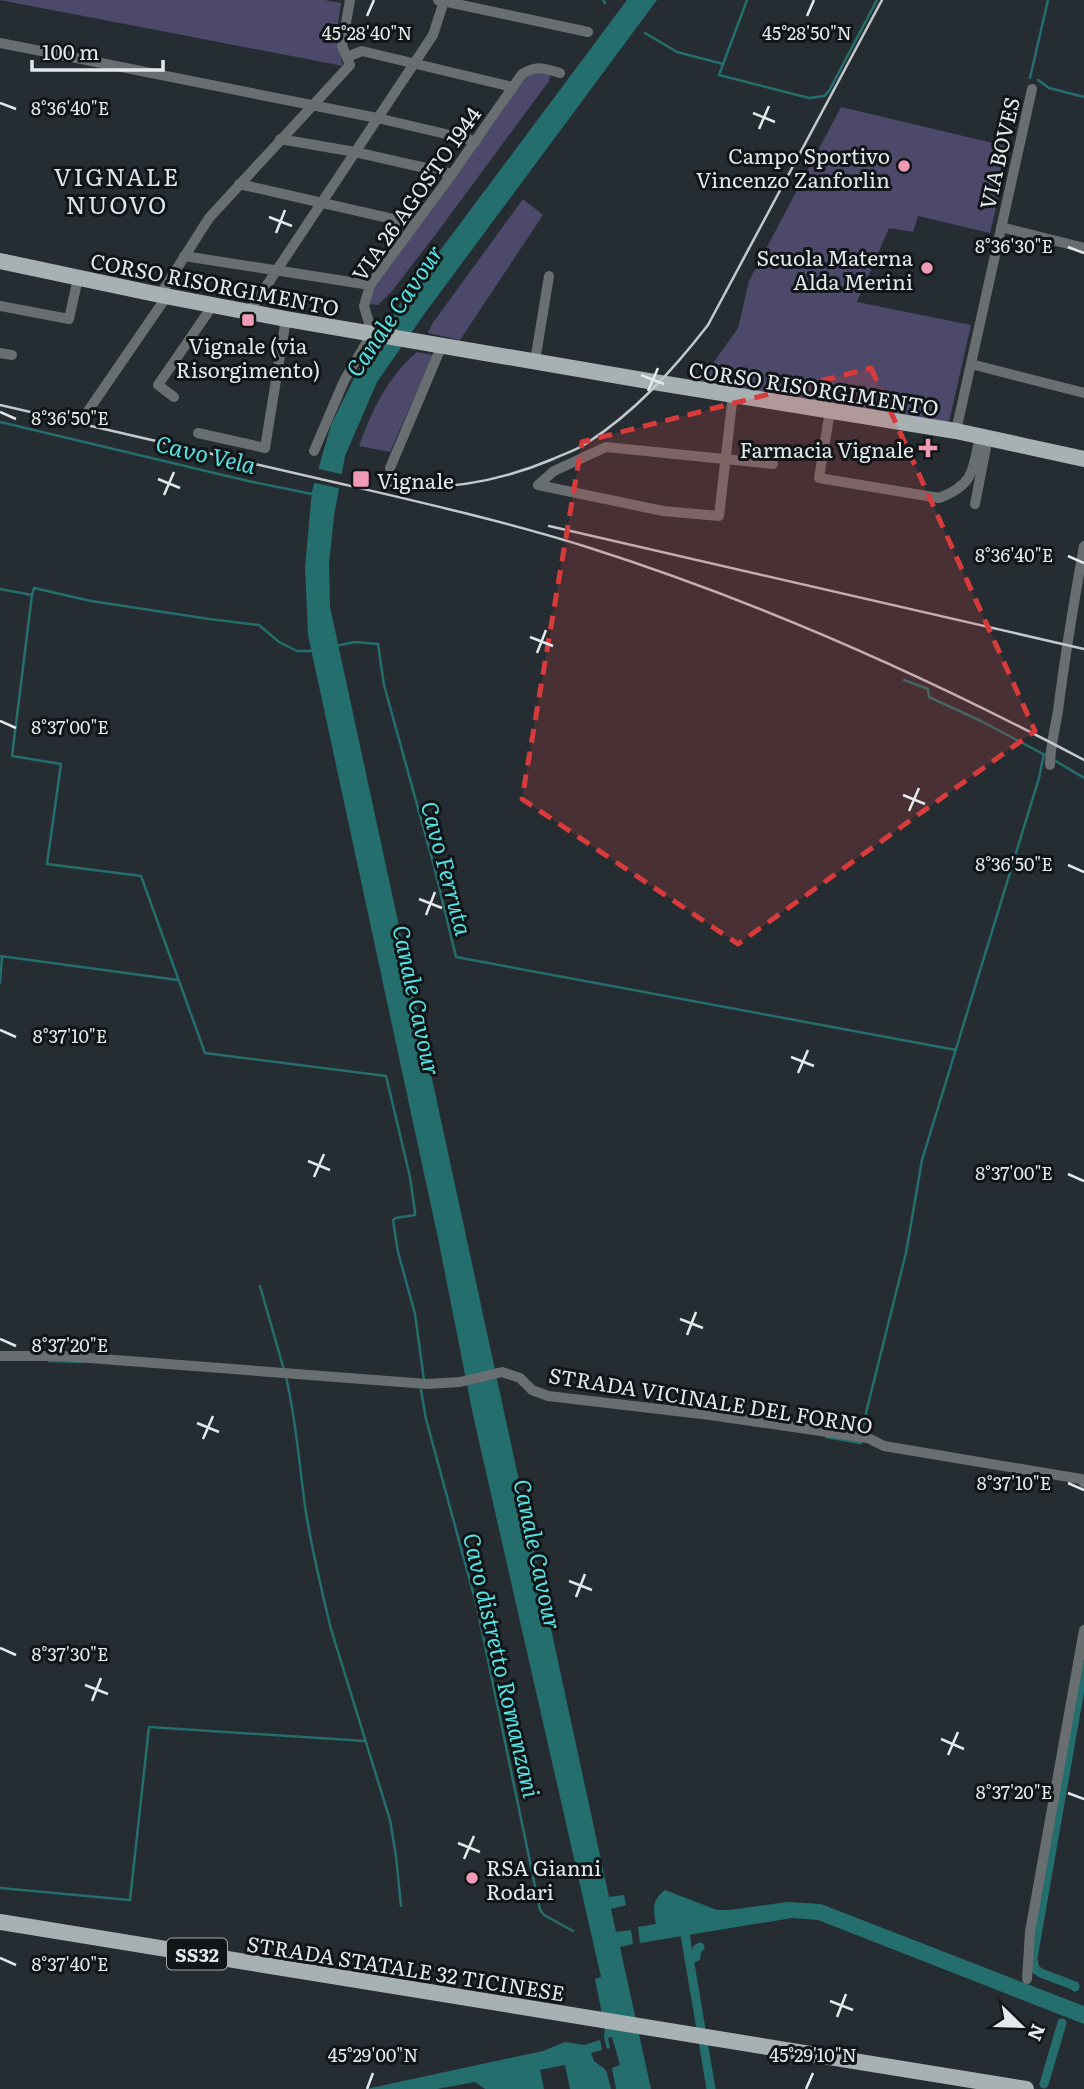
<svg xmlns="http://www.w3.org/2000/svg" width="1084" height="2089" viewBox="0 0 1084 2089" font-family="Literata,serif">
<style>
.green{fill:#4c496a}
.water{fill:#246e6e}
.pier{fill:#262d32}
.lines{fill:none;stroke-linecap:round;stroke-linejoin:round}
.stream{stroke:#246e6e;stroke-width:2.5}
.canal{stroke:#246e6e;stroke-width:9}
.minor{stroke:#696e70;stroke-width:10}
.primary{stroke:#a7b0b3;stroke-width:16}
.rail{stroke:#c3c8cc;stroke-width:2.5}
.marked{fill:#d73b3c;fill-opacity:0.2;stroke:#d73b3c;stroke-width:5;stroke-dasharray:14 9;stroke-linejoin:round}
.ticks{fill:none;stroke:#e3e8eb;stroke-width:2.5}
.poi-dot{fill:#f09ab6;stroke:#121517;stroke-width:2.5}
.labels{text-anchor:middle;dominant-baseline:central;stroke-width:6;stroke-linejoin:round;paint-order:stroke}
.shield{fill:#121517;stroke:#a4a9ab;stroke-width:2}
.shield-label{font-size:19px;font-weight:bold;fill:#e3e8eb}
.street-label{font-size:21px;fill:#e3e8eb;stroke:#121517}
.poi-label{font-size:21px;fill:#e3e8eb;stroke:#121517;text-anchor:end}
.water-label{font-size:23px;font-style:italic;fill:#58e3e3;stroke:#121517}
.quarter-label{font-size:24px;letter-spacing:2px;fill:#dbe3eb;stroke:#121517}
.ticks-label{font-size:18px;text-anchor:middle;fill:#e3e8eb;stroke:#121517;stroke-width:6;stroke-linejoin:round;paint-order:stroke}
</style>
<rect width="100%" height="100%" fill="#262d32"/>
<g class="green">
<polygon points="0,0 324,0 341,3 336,39 343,66"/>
<polygon points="548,72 550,77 549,81 436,234 392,291 378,305 370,304 373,286 506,106 512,93 529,73"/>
<polygon points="841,107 1010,147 990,233 918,216 913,232 889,228 857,302 971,325 949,422 699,383 738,328 749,281"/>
<polygon points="523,199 543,215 460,340 428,333 432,324"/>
<path d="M417,352L433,355L390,452L359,446C372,410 387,378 417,352Z"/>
</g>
<g class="water">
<polygon points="627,0 657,0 425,313 377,382 345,456 334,516 329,564 330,607 609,1897 624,1895 626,1905 611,1909 616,1932 631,1930 633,1944 620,1947 651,2089 616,2089 612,2068 620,2065 612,2037 608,2038 610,2048 607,2049 604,2037 605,2028 611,2029 602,2014 595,1979 601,1977 473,1415 439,1243 308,635 305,568 312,491 331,425 355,376 372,345 386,323"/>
<path d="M665,1890L717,1910H730L787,1902L821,1904L1084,2006V2024L818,1920L792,1918L640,1943L638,1927L656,1924C653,1908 652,1900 665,1890Z"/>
<polygon points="600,2040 602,2050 591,2053 594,2061 606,2070 611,2089 570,2089 565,2065 540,2070 544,2089 485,2089 475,2082 437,2089 366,2089 543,2051 565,2042 584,2045"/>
</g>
<polygon class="pier" points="315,468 345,475 343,489 311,482"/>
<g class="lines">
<g class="stream">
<polyline points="603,0 605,3"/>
<polyline points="747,0 719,75 809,98 824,96 829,91 877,0"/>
<polyline points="645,33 677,52 723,64"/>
<polyline points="1030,78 1048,0"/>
<polyline points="1038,80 1049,88 1084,97"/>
<polyline points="0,422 248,481 312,494"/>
<polyline points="0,589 32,595"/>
<polyline points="32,595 12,756 61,764 47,864 141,876 205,1053 386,1076 410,1177 415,1212 415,1215 396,1218 393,1220 398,1252 415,1314 424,1380"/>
<polyline points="32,595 34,588 91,601 209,619 259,625 279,642 297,651 312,651"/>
<polyline points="335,646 355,642 378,644 384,685 434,866 456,957 956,1050"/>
<polyline points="904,680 928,689 929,697 981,721 1045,755"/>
<polyline points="1054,760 1084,778"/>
<polyline points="0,956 178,980"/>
<polyline points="0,983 2,957"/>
<polyline points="260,1286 284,1370"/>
<polyline points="49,1361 84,1362"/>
<path d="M286,1377C296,1419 299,1462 305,1506C311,1547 321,1588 331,1629L390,1820L396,1856L401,1906"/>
<polyline points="421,1390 426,1419 477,1607 540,1910 544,1915 573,1931"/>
<polyline points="861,1433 906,1253 922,1160 1039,778 1044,754"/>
<polyline points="826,1437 861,1443 861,1440"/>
<polyline points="0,1888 130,1900 149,1727 365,1741"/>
</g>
<g class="canal">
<polyline points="684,1928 711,2089"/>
<polyline points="689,1959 696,1957 697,1949 700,1947"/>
<polyline points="1075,1987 1075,1986 1041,1973 1035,1969 1033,1958 1084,1666"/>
<polyline points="1044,2084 1062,2023"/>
</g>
<g class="minor">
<polyline points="438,0 588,32"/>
<polyline points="0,43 377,118 476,141"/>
<polyline points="347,57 362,51 513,87"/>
<polyline points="280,139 355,152 452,174"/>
<polyline points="239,184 415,224"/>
<polyline points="1001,227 1084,248"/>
<polyline points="184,256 370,285"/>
<polyline points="160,295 209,218 350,65 342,46 350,0"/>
<polyline points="0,306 69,319 78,278"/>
<polyline points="249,312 433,35 444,1"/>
<polyline points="0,353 12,355"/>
<polyline points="535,361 549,276"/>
<polyline points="971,364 1084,393"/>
<polyline points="733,395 732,403 719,516 663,511 538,485 554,471 606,447 773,464"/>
<polyline points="174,397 158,385 213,305"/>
<polyline points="88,411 167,296"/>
<path d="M830,411L819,478L939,498C975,485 973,468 980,436"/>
<polyline points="956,431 1032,89"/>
<polyline points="198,433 265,448 286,319"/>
<path d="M314,451L344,381L372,333L364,306L370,285L452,174L522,74C537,65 543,68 560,73"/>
<polyline points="390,468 442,345"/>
<polyline points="975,504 988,437"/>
<path d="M1050,765C1050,747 1055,729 1058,711C1065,656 1074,601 1084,546"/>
<polyline points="0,1356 63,1356 427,1384 460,1382 502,1372 520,1378 532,1390 548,1396 710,1415 868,1438 884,1446 1081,1479 1084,1483"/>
<polyline points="1027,1979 1030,1932 1084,1630"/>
</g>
<g class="primary">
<polyline points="0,261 160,295 286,319 660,383 956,431 1084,459"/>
<polyline points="0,1922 1026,2089"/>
</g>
<g class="rail">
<path d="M0,405C114,431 228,457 342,484C424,503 507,522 587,547C760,602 924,675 1084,760"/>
<path d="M381,485C440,492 499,482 553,459C564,454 577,450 587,443C635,412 673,370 708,325L882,0"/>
<polyline points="549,526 1084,649"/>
</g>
</g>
<path class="marked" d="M871,368L1035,731L738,944L522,799L582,442Z"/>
<path class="ticks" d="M367,16L374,0M807,16L814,0M0,103L16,109M753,113L775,122M759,129L769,106M269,217L292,226M276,233L285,210M1068,247L1084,253M641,375L664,384M648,391L658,368M0,412L16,419M158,479L180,488M164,495L174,472M1068,556L1084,563M530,637L553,646M537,653L546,630M0,721L16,728M903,795L925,804M909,811L919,788M1068,865L1084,872M419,899L442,908M426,915L435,892M0,1030L16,1037M791,1057L814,1066M798,1073L808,1050M308,1161L330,1170M1068,1174L1084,1181M314,1177L324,1154M680,1319L703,1328M687,1335L696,1312M0,1339L16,1346M197,1423L219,1432M203,1439L213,1416M1068,1483L1084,1490M569,1581L592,1590M576,1597L585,1574M0,1648L16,1655M85,1685L108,1694M92,1701L101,1678M941,1739L964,1749M948,1755L958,1732M1068,1793L1084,1799M458,1843L480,1852M464,1859L474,1836M0,1958L16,1965M830,2001L853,2010M837,2017L846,1994M367,2089L373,2073M806,2089L813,2073"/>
<g class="poi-dot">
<circle cx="904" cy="166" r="7"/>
<circle cx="927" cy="268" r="7"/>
<rect x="241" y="313" width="14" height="14" rx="3.5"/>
<path d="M924.5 437.5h7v7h7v7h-7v7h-7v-7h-7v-7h7z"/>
<rect x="352" y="470" width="18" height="18" rx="3.5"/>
<circle cx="472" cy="1878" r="7"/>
</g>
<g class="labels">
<rect class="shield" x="167" y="1938.5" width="60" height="31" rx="5"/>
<g class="shield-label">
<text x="197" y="1954">SS32</text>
</g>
<g class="street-label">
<text transform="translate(998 153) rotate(-77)">VIA BOVES</text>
<text transform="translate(415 193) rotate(-55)">VIA 26 AGOSTO 1944</text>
<text transform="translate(215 283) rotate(11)">CORSO RISORGIMENTO</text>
<text transform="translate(814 387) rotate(9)">CORSO RISORGIMENTO</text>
<text transform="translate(711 1399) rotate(9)">STRADA VICINALE DEL FORNO</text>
<text transform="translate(406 1967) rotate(9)">STRADA STATALE 32 TICINESE</text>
</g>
<g class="poi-label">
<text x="890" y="154">Campo Sportivo<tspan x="890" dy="24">Vincenzo Zanforlin</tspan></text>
<text x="913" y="256">Scuola Materna<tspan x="913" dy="24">Alda Merini</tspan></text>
<text x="248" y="344" text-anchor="middle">Vignale (via<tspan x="248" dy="24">Risorgimento)</tspan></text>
<text x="914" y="448">Farmacia Vignale</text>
<text x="377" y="479" text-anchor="start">Vignale</text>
<text x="486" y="1866" text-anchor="start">RSA Gianni<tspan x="486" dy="24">Rodari</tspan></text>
</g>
<g class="water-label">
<text transform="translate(393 310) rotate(-56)">Canale Cavour</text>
<text transform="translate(206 453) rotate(13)">Cavo Vela</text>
<text transform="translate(448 868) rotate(75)">Cavo Ferruta</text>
<text transform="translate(418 1000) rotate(78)">Canale Cavour</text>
<text transform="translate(539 1554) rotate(78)">Canale Cavour</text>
<text transform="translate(503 1665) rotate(77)">Cavo distretto Romanzani</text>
</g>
<g class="quarter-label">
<text x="117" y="175">VIGNALE<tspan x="117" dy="28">NUOVO</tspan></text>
</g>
</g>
<g class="ticks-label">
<text x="367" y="40">45°28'40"N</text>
<text x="807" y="40">45°28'50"N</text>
<text x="70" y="115">8°36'40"E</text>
<text x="1014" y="253">8°36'30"E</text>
<text x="70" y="425">8°36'50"E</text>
<text x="1014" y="562">8°36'40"E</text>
<text x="70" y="734">8°37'00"E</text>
<text x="1014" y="871">8°36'50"E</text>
<text x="70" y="1043">8°37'10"E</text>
<text x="1014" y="1180">8°37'00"E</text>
<text x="70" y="1352">8°37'20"E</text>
<text x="1014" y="1490">8°37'10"E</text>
<text x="70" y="1661">8°37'30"E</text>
<text x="1014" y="1799">8°37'20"E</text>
<text x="70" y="1971">8°37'40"E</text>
<text x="373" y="2062">45°29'00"N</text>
<text x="813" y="2062">45°29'10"N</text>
</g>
<g transform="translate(1021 2026) rotate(113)" stroke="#121517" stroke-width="5" paint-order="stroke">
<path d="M0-5L12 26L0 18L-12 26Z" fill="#e3e8eb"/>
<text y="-10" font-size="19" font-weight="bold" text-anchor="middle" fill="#e3e8eb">N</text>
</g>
<path d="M32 60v10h131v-10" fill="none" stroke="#e3e8eb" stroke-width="3.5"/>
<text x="42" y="60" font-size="21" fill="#e3e8eb" stroke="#121517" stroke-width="5" paint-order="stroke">100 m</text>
</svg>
